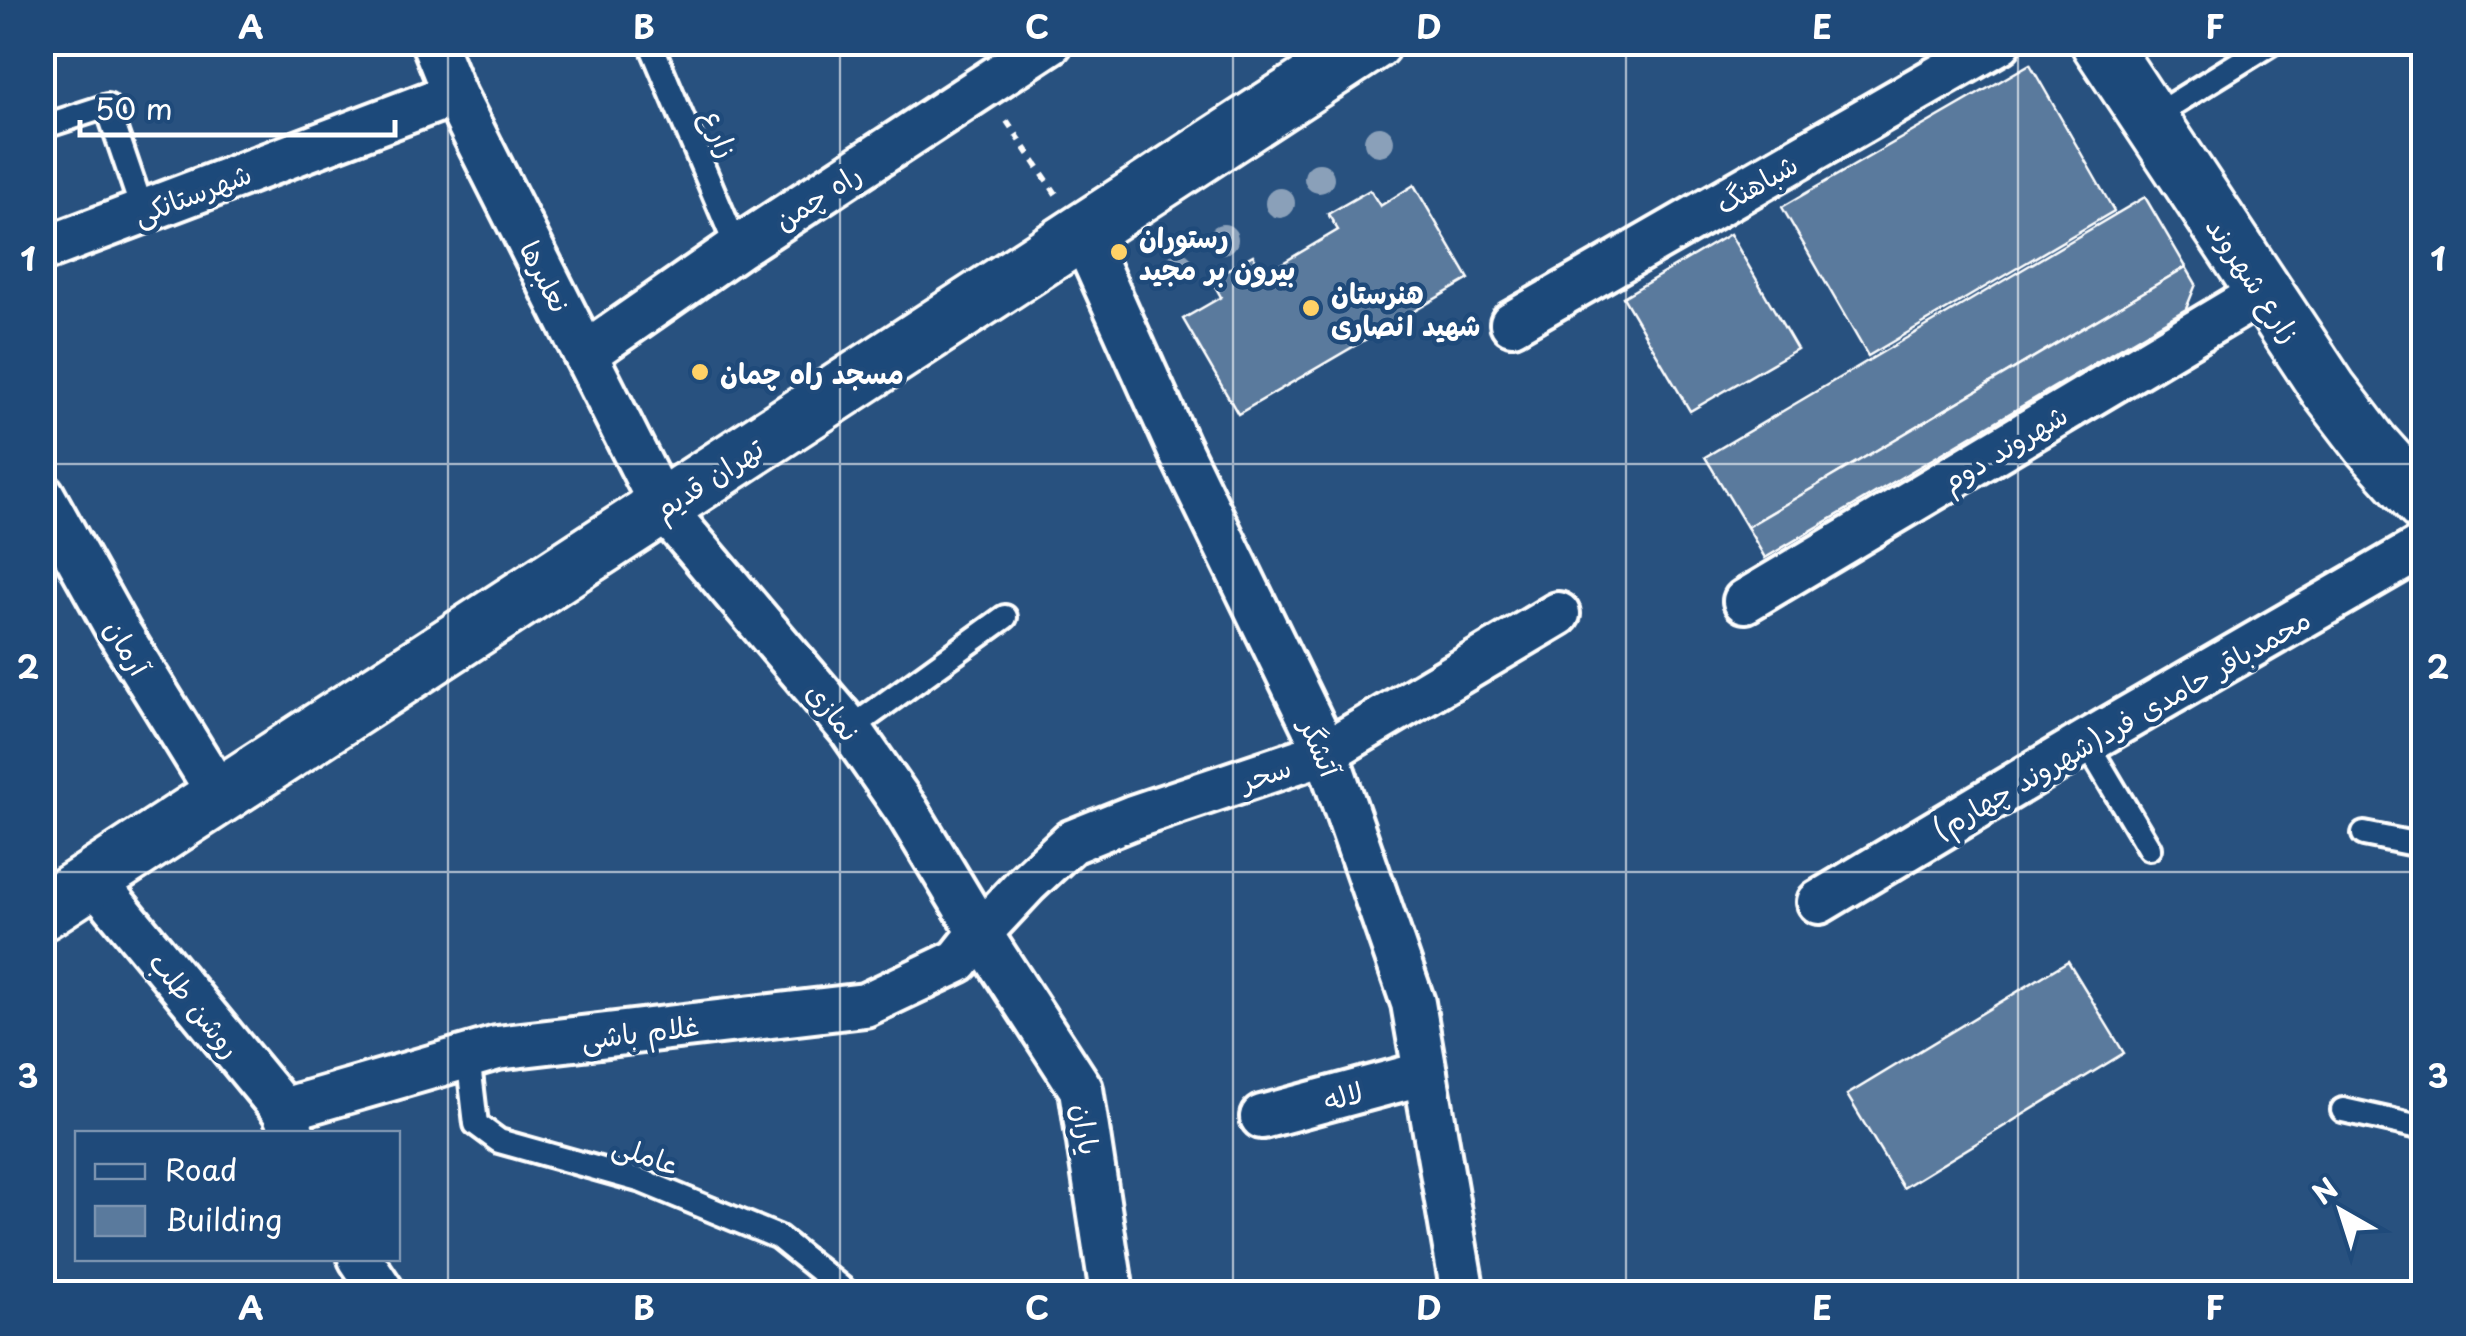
<svg xmlns="http://www.w3.org/2000/svg" width="2466" height="1336" viewBox="0 0 2466 1336" font-family="'Playpen Sans','Playpen Sans Arabic',sans-serif">
<style>
.building{fill:#5a7a9d;stroke:#fff;stroke-width:2.5}
.lines{fill:none;stroke-linecap:round;stroke-linejoin:round}
.lane-casing{stroke:#fff;stroke-width:30}
.street-casing{stroke:#fff;stroke-width:50}
.secondary-casing{stroke:#fff;stroke-width:62}
.path{stroke:#fff;stroke-width:6;stroke-dasharray:8 8;stroke-linecap:butt}
.lane{stroke:#1f4a7a;stroke-width:22}
.street{stroke:#1f4a7a;stroke-width:42}
.secondary{stroke:#1f4a7a;stroke-width:55}
.tree{fill:#8aa0b9}
.grid{fill:none;stroke:#fff;stroke-width:2.5;stroke-opacity:0.55}
.poi-dot{fill:#ffd166;stroke:#1f4a7a;stroke-width:4}
.labels{text-anchor:middle;dominant-baseline:central;stroke-width:9;stroke-linejoin:round;paint-order:stroke}
.street-label{font-size:28px;fill:#fff;stroke:#1f4a7a}
.poi-label{font-size:28px;font-weight:bold;fill:#fff;stroke:#1f4a7a;text-anchor:start}
.neatline{fill:none;stroke:#fff;stroke-width:4}
.grid-label{font-size:32px;text-anchor:middle;font-weight:bold;fill:#fff}
</style>
<rect width="100%" height="100%" fill="#28517f"/>
<filter id="ink" filterUnits="userSpaceOnUse"><feTurbulence type="fractalNoise" baseFrequency=".01" numOctaves="2"/><feDisplacementMap in="SourceGraphic" scale="20" xChannelSelector="R" yChannelSelector="G"/><feConvolveMatrix kernelMatrix="1 2 1 2 8 2 1 2 1" color-interpolation-filters="sRGB"/></filter>
<g filter="url(#ink)">
<g class="building">
<polygon points="2030,64 2114,211 1868,356 1782,207"/>
<polygon points="1414,185 1469,279 1238,414 1183,319 1221,297 1211,279 1253,255 1264,274 1338,230 1328,214 1370,190 1380,206"/>
<polygon points="2145,197 2186,267 1747,527 1705,457"/>
<polygon points="1730,234 1797,349 1690,411 1623,297"/>
<polygon points="2186,267 2196,284 2186,309 1765,558 1747,527"/>
<polygon points="2068,961 2124,1053 1903,1188 1847,1095"/>
</g>
<g class="lines">
<g class="lane-casing">
<g id="lane">
<polyline points="650,42 737,248"/>
<polyline points="2149,119 2273,42"/>
<polyline points="42,127 107,106 143,212"/>
<polyline points="850,729 1005,617"/>
<polyline points="2086,742 2149,848"/>
<polyline points="2364,834 2424,846"/>
<polyline points="468,1056 476,1124 499,1141 642,1181 778,1237 849,1294"/>
<polyline points="2343,1110 2424,1128"/>
</g>
</g>
<g class="street-casing">
<g id="street">
<polyline points="433,42 454,94 662,507 850,729 907,811 989,947 1081,1089 1112,1294"/>
<polyline points="1082,233 1179,449 1326,752 1413,1003 1463,1294"/>
<polyline points="42,250 454,94"/>
<polyline points="1512,323 2000,42"/>
<polyline points="585,354 737,248 1051,42"/>
<polyline points="42,494 120,634 220,796"/>
<polyline points="1745,601 2263,292"/>
<polyline points="93,879 283,1110 293,1134"/>
<polyline points="1819,902 2086,742 2424,546"/>
<polyline points="283,1110 497,1048 865,1005 958,961 981,932 1027,883 1071,842 1133,817 1326,752 1558,614"/>
<polyline points="1262,1117 1425,1073"/>
<polyline points="360,1258 384,1294"/>
</g>
</g>
<g class="secondary-casing">
<g id="secondary">
<polyline points="2099,42 2329,390 2371,445 2424,504"/>
<polyline points="42,912 1373,42"/>
</g>
</g>
<polyline class="path" points="1007,121 1056,194"/>
<use href="#lane" class="lane"/>
<use href="#street" class="street"/>
<use href="#secondary" class="secondary"/>
</g>
<g class="tree">
<circle cx="1379" cy="141" r="15"/>
<circle cx="1319" cy="178" r="15"/>
<circle cx="1280" cy="203" r="15"/>
<circle cx="1223" cy="239" r="15"/>
<circle cx="1179" cy="267" r="15"/>
</g>
</g>
<path class="grid" d="M448,42V1294M840,42V1294M1233,42V1294M1626,42V1294M2018,42V1294M42,464H2424M42,872H2424"/>
<g class="poi-dot">
<circle cx="1119" cy="252" r="10"/>
<circle cx="1311" cy="308" r="10"/>
<circle cx="700" cy="372" r="10"/>
</g>
<g class="labels">
<g class="street-label">
<text transform="translate(721 133) rotate(67)">زارع</text>
<text transform="translate(1756 183) rotate(-30)">شباهنگ</text>
<text transform="translate(192 193) rotate(-21)">شهرستانکی</text>
<text transform="translate(817 196) rotate(-33)">راه چمن</text>
<text transform="translate(546 276) rotate(63)">نعلبرها</text>
<text transform="translate(2254 279) rotate(56)">زارع شهروند</text>
<text transform="translate(2004 447) rotate(-31)">شهروند دوم</text>
<text transform="translate(708 478) rotate(-33)">تهران قدیم</text>
<text transform="translate(128 647) rotate(59)">آرمان</text>
<text transform="translate(834 711) rotate(51)">نمازی</text>
<text transform="translate(2121 723) rotate(-30)">محمدباقر حامدی فرد(شهروند چهارم)</text>
<text transform="translate(1321 747) rotate(67)">آتشگر</text>
<text transform="translate(1265 773) rotate(-19)">سحر</text>
<text transform="translate(196 1004) rotate(51)">روشن طلب</text>
<text transform="translate(640 1031) rotate(-7)">غلام باشی</text>
<text transform="translate(1343 1095) rotate(-15)">لاله</text>
<text transform="translate(1087 1129) rotate(81)">یاران</text>
<text transform="translate(647 1154) rotate(19)">عاملی</text>
</g>
<g class="poi-label">
<text x="1139" y="236">رستوران<tspan x="1139" dy="32">بیرون بر مجید</tspan></text>
<text x="1331" y="292">هنرستان<tspan x="1331" dy="32">شهید انصاری</tspan></text>
<text x="720" y="372">مسجد راه چمان</text>
</g>
</g>
<rect width="2466" height="1336" fill="none" stroke="#1f4a7a" stroke-width="110"/>
<rect x="75" y="1131" width="325" height="130" fill="#1f4a7a" stroke="#7992af" stroke-width="2.5"/>
<rect x="95" y="1164" width="50" height="15" fill="#1f4a7a" stroke="#7992af" stroke-width="2.5"/>
<text x="165" y="1181" font-size="30" fill="#ffffff">Road</text>
<rect x="95" y="1206" width="50" height="30" fill="#5a7a9d" stroke="#7992af" stroke-width="2.5"/>
<text x="165" y="1231" font-size="30" fill="#ffffff">Building</text>
<g transform="translate(2341 1211) rotate(321)" stroke="#1f4a7a" stroke-width="8" paint-order="stroke">
<path d="M0-8L18 38L0 25L-18 38Z" fill="#ffffff"/>
<text y="-15" font-size="28" font-weight="bold" text-anchor="middle" fill="#ffffff">N</text>
</g>
<path d="M80 120v15h315v-15" fill="none" stroke="#ffffff" stroke-width="5"/>
<text x="95" y="120" font-size="30" fill="#ffffff" stroke="#1f4a7a" stroke-width="8" paint-order="stroke">50 m</text>
<rect x="55" y="55" width="2356" height="1226" class="neatline"/>
<g class="grid-label">
<text x="251" y="39">A</text>
<text x="644" y="39">B</text>
<text x="1037" y="39">C</text>
<text x="1429" y="39">D</text>
<text x="1822" y="39">E</text>
<text x="2215" y="39">F</text>
<text x="28" y="271">1</text>
<text x="2438" y="271">1</text>
<text x="28" y="679">2</text>
<text x="2438" y="679">2</text>
<text x="28" y="1088">3</text>
<text x="2438" y="1088">3</text>
<text x="251" y="1320">A</text>
<text x="644" y="1320">B</text>
<text x="1037" y="1320">C</text>
<text x="1429" y="1320">D</text>
<text x="1822" y="1320">E</text>
<text x="2215" y="1320">F</text>
</g>
</svg>
